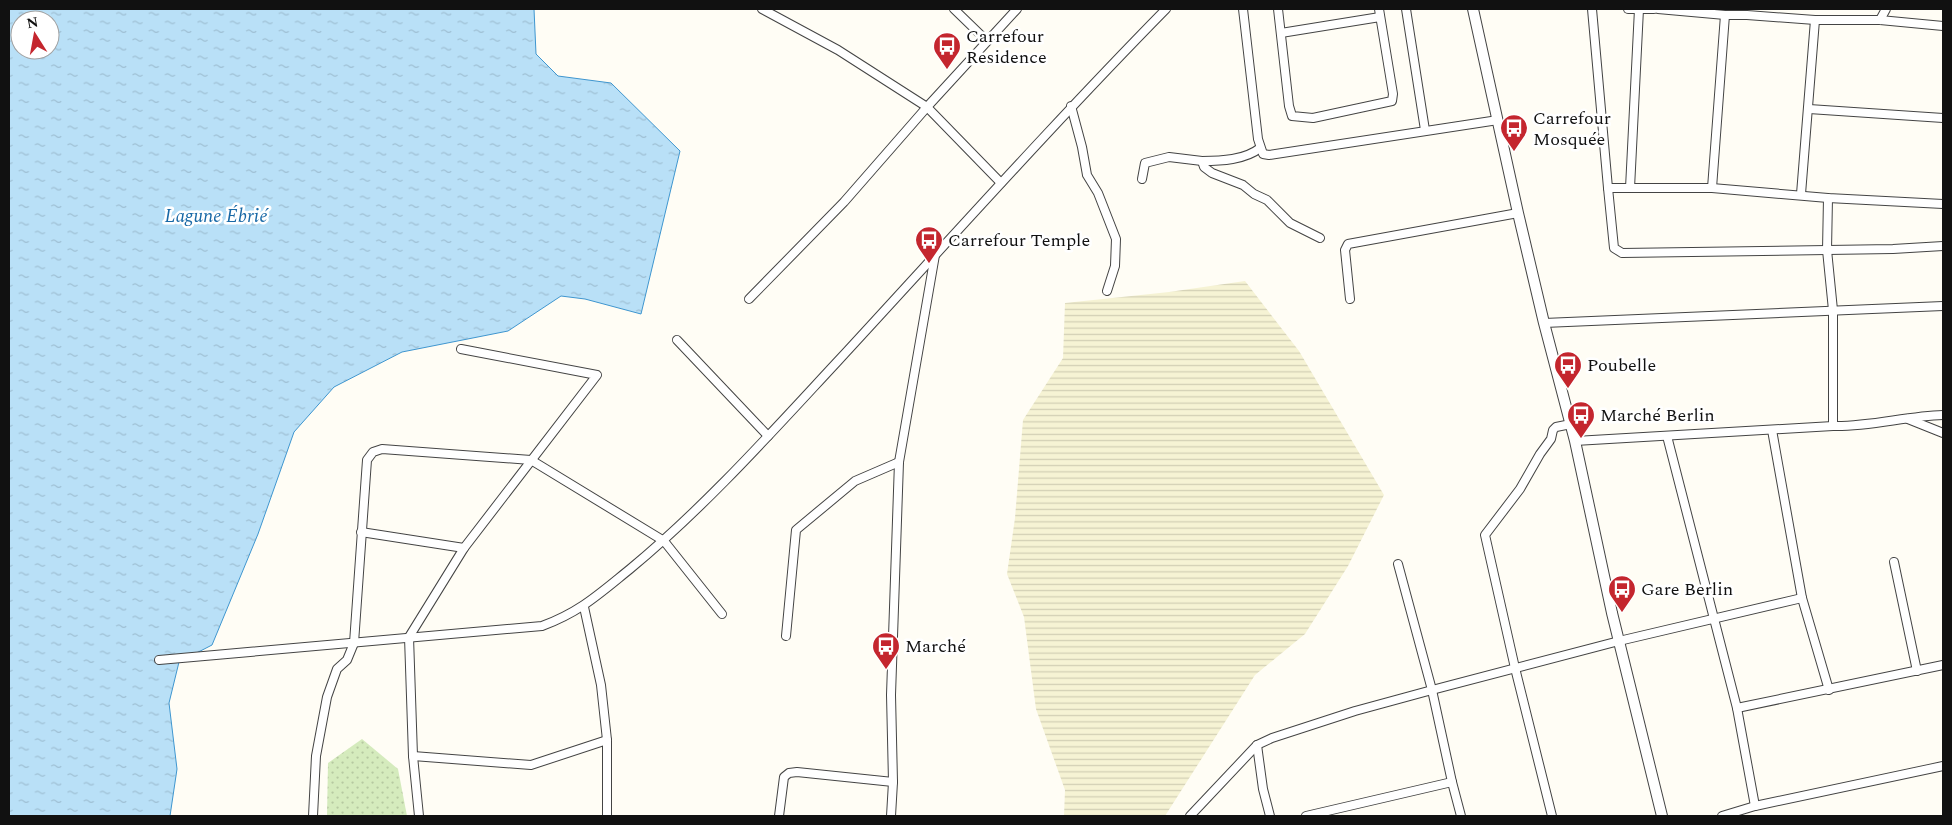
<svg xmlns="http://www.w3.org/2000/svg" width="1952" height="825" viewBox="0 0 1952 825" font-family="Spectral,serif">
<style>
.farmland{fill:url(#farmland-rules)}
.grass{fill:url(#grass-dots)}
.water{fill:url(#water-ripples);stroke:#3f96cf;fill-rule:evenodd}
.lines{fill:none;stroke-linecap:round;stroke-linejoin:round}
.minor-casing{stroke:#444;stroke-width:10}
.tertiary-casing{stroke:#444;stroke-width:12}
.minor{stroke:#fff;stroke-width:8}
.tertiary{stroke:#fff;stroke-width:10}
.labels{text-anchor:middle;dominant-baseline:central;stroke-width:5;stroke-linejoin:round;paint-order:stroke}
.poi-label{font-size:18px;fill:#111;stroke:#fff;text-anchor:start}
.water-label{font-size:19px;font-style:italic;fill:#1768a6;stroke:#fff}
</style>
<defs>
<pattern id="farmland-rules" width="6" height="5" patternUnits="userSpaceOnUse" patternTransform="scale(1.25)"><rect width="6" height="5" fill="#f6f3d4"/><path d="M0 2.5h6" fill="none" stroke="#d2cfb5"/></pattern>
<pattern id="grass-dots" width="8" height="8" patternUnits="userSpaceOnUse" patternTransform="scale(1.25)"><rect width="8" height="8" fill="#d5ebbd"/><path d="M2 2h.1M6 6h.1" fill="none" stroke="#b6c8a1" stroke-width="1.8" stroke-linecap="round"/></pattern>
<pattern id="water-ripples" width="26" height="14" patternUnits="userSpaceOnUse" patternTransform="scale(1.25)"><rect width="26" height="14" fill="#b9e0f7"/><path d="M2 4q2-2 4 0t4 0M15 11q2-2 4 0t4 0" fill="none" stroke="#9ebfd3"/></pattern>
</defs>
<rect width="100%" height="100%" fill="#fffdf5"/>
<polygon class="farmland" points="1245,281 1299,351 1384,495 1348,566 1305,634 1255,675 1165,816 1064,816 1065,790 1036,709 1024,617 1007,574 1015,518 1023,420 1063,358 1065,303 1169,292"/>
<polygon class="grass" points="362,739 398,769 407,816 327,816 328,763"/>
<path class="water" d="M9,9H534L536,54L558,76L611,83L680,151L641,314L585,299L561,296L508,331L402,352L334,387L294,432L258,534L212,645L179,662L169,703L177,769L170,816H9ZM20,20H50V50H20Z"/>
<g class="lines">
<g class="minor-casing">
<g id="minor">
<polyline points="762,9 838,50 927,107 1001,183"/>
<polyline points="954,9 987,41"/>
<polyline points="1243,9 1258,139 1263,154 1269,155 1498,120"/>
<polyline points="1278,9 1289,106 1292,116 1313,118 1392,101 1393,94 1379,9"/>
<polyline points="1406,9 1425,130"/>
<polyline points="1592,9 1608,188 1712,188 1828,198 1943,204"/>
<polyline points="1628,9 1654,9"/>
<polyline points="1658,9 1725,15 1747,15 1815,20 1880,20 1943,26"/>
<polyline points="1880,20 1886,9"/>
<polyline points="1281,33 1380,17"/>
<polyline points="1071,106 1082,147 1087,175 1098,193 1116,239 1115,266 1107,291"/>
<polyline points="1809,109 1943,118"/>
<path d="M1260,148C1245,160 1221,161 1202,161L1204,167L1212,173L1243,185L1254,194L1267,200L1290,223L1320,238"/>
<polyline points="1142,179 1145,163 1169,157 1202,161"/>
<polyline points="1608,188 1614,248 1622,253 1893,249 1943,246"/>
<polyline points="1630,188 1639,9"/>
<polyline points="1712,188 1725,15"/>
<polyline points="1801,194 1815,20"/>
<polyline points="1828,198 1827,250 1833,310 1833,426"/>
<polyline points="749,299 844,202 927,107 1017,9"/>
<polyline points="1350,299 1345,250 1348,244 1518,213"/>
<polyline points="1544,323 1943,306"/>
<polyline points="677,340 768,436"/>
<polyline points="1908,419 1943,433"/>
<polyline points="1772,430 1802,598 1829,690"/>
<polyline points="1667,436 1737,708 1755,806"/>
<path d="M1575,441L1833,426C1870,427 1906,416 1943,415"/>
<polyline points="361,532 464,548"/>
<polyline points="1894,562 1917,671"/>
<polyline points="1398,564 1432,690 1452,782 1461,816"/>
<polyline points="584,607 601,685 607,740 607,816"/>
<polyline points="786,636 796,530 855,481 899,462"/>
<path d="M159,660L542,626C580,612 599,594 630,569C705,507 771,433 837,362C946,244 1053,124 1166,9"/>
<polyline points="1737,708 1943,665"/>
<polyline points="1257,745 1263,789 1270,816"/>
<polyline points="413,756 531,765 607,740"/>
<polyline points="313,816 316,756 327,697 337,669 347,660 354,643 367,460 373,452 382,449 531,460 664,541 722,614"/>
<polyline points="419,816 413,756 409,637 464,548 597,375 461,349"/>
<polyline points="779,816 784,777 789,773 797,772 893,782"/>
<polyline points="891,816 893,782 891,695 899,462 935,255"/>
<polyline points="1190,816 1257,745 1272,738 1355,711 1432,690 1619,641 1802,598"/>
<polyline points="1306,816 1452,782"/>
<polyline points="1552,816 1515,668 1485,535 1520,489 1540,454 1551,439 1553,430 1556,427 1571,424"/>
<polyline points="1722,816 1755,806 1943,766"/>
</g>
</g>
<g class="tertiary-casing">
<polyline id="tertiary" points="1473,9 1518,213 1544,323 1575,441 1612,613 1662,816"/>
</g>
<use href="#minor" class="minor"/>
<use href="#tertiary" class="tertiary"/>
</g>
<defs>
<g id="bus-pin" transform="scale(1.4375)"><path d="M0 17L-7.5 6A9.5 9.5 0 1 1 7.5 6Z" fill="#c4262e" stroke="#fff"/><path d="M-5-6H5V4H4V6H2V4H-2V6H-4V4H-5ZM-3.5-4V0h7V-4ZM-3.5 1.2v1.5H-2V1.2ZM2 1.2v1.5H3.5V1.2Z" fill="#fff"/></g>
</defs>
<g fill-rule="evenodd">
<use href="#bus-pin" x="947" y="46"/>
<use href="#bus-pin" x="1514" y="128"/>
<use href="#bus-pin" x="929" y="240"/>
<use href="#bus-pin" x="1568" y="365"/>
<use href="#bus-pin" x="1581" y="415"/>
<use href="#bus-pin" x="1622" y="589"/>
<use href="#bus-pin" x="886" y="646"/>
</g>
<g class="labels">
<g class="poi-label">
<text x="966" y="36">Carrefour<tspan x="966" dy="21">Residence</tspan></text>
<text x="1533" y="118">Carrefour<tspan x="1533" dy="21">Mosquée</tspan></text>
<text x="948" y="240">Carrefour Temple</text>
<text x="1587" y="365">Poubelle</text>
<text x="1600" y="415">Marché Berlin</text>
<text x="1641" y="589">Gare Berlin</text>
<text x="905" y="646">Marché</text>
</g>
<g class="water-label">
<text x="216" y="216">Lagune Ébrié</text>
</g>
</g>
<rect width="1952" height="825" fill="none" stroke="#111111" stroke-width="20"/>
<g transform="translate(35 35) rotate(349)"><circle r="24" fill="#ffffff" stroke="#a0a0a0"/>
<path d="M0-4L9 19L0 12L-9 19Z" fill="#c4262e"/>
<text y="-8" font-size="14" font-weight="bold" text-anchor="middle" fill="#111111">N</text>
</g>
</svg>
